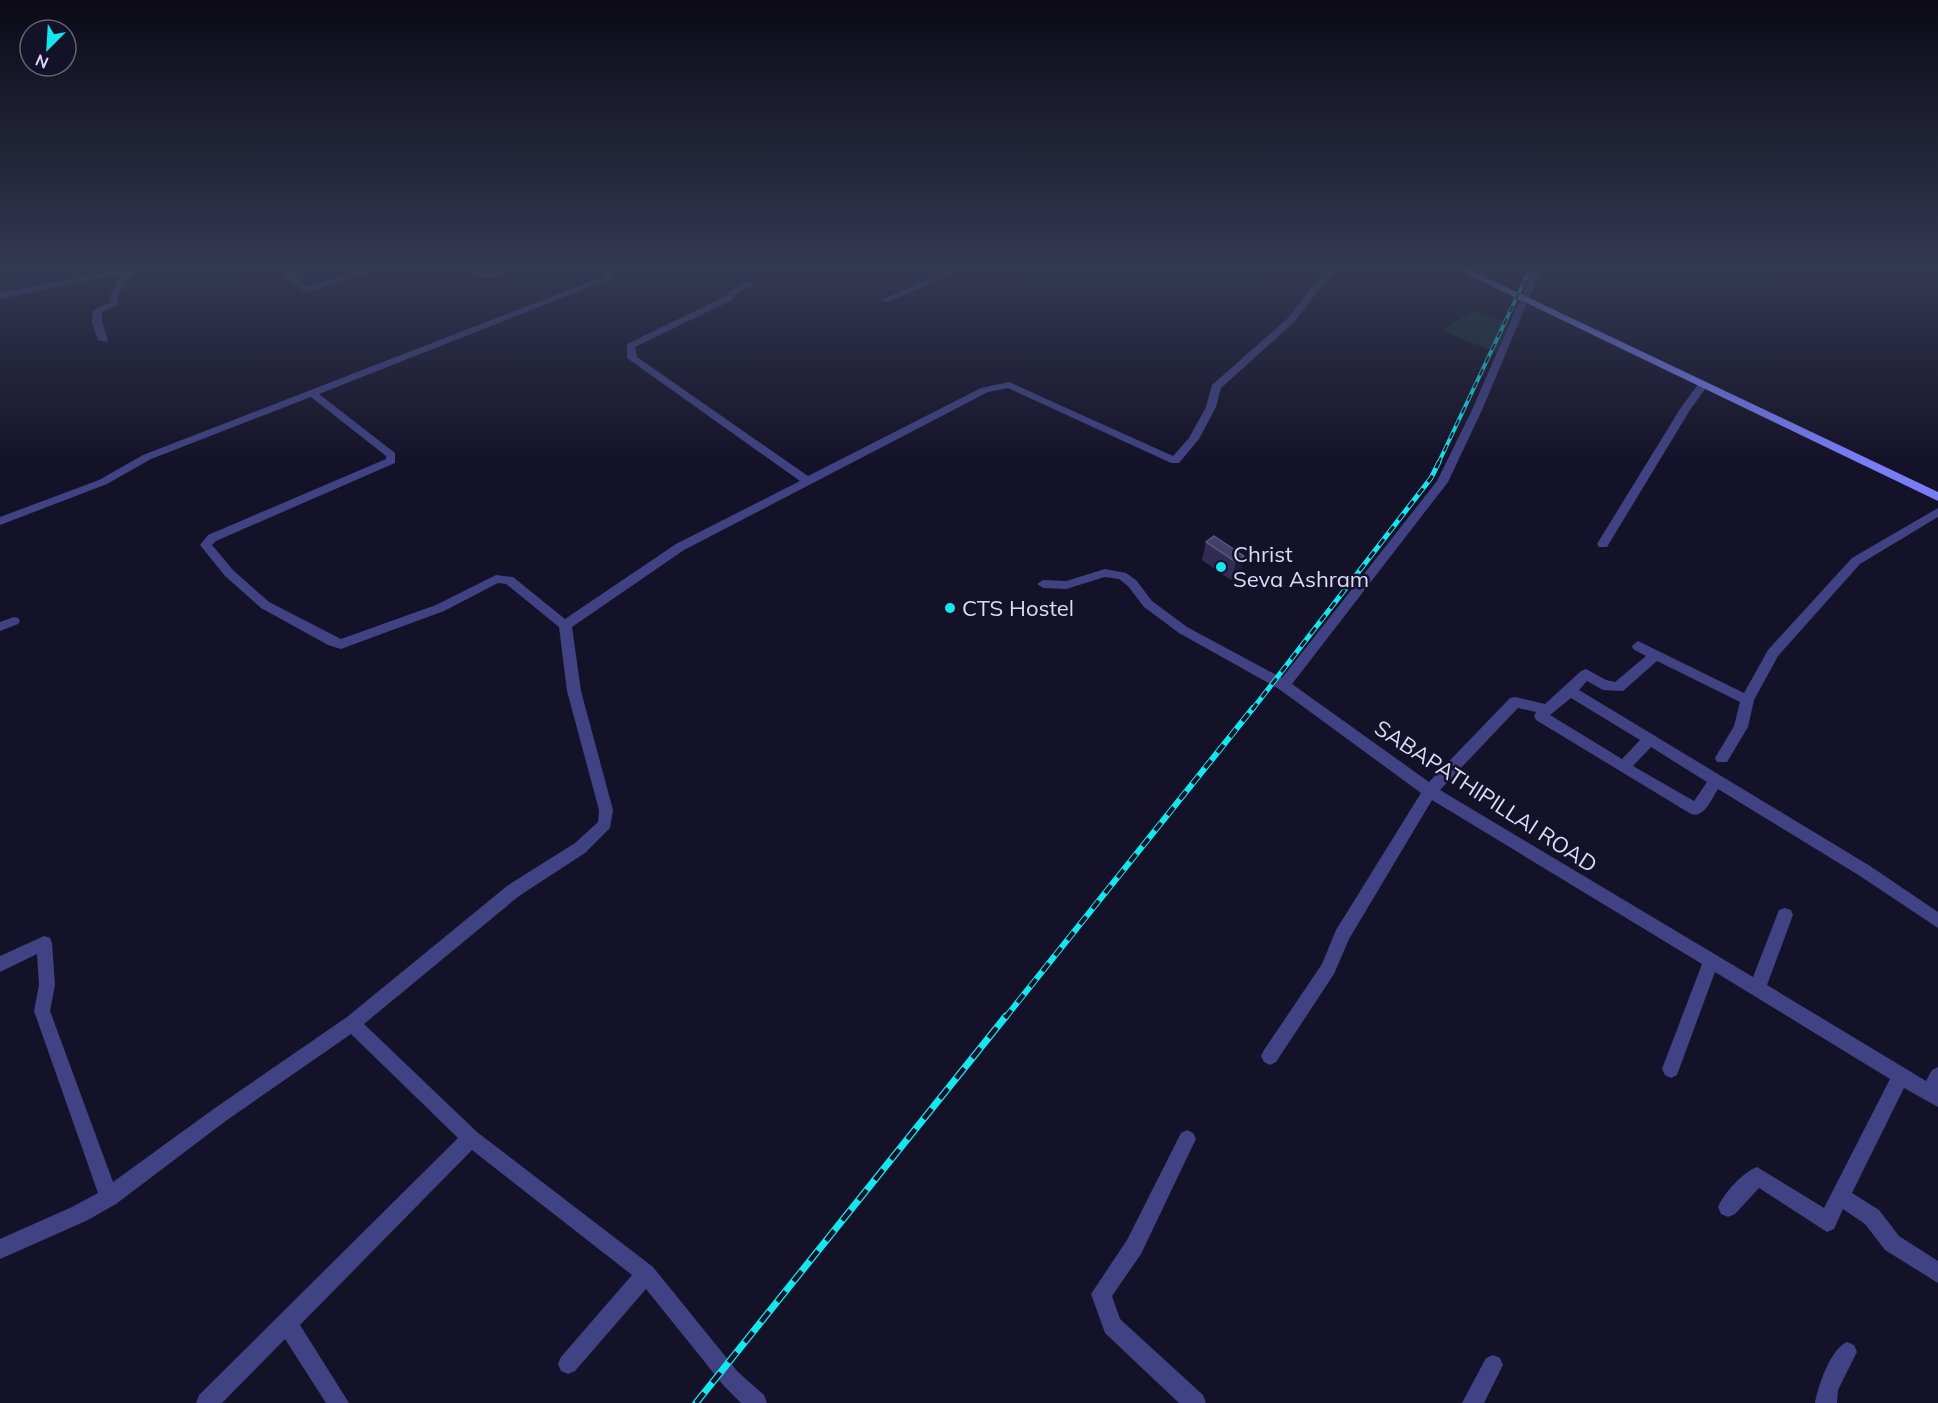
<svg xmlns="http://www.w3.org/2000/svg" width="1938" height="1403" viewBox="0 0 1938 1403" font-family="Mulish,sans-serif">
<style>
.green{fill:#15312e}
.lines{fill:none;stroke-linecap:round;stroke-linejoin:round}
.street{fill:#404283;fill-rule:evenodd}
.secondary{fill:#797ef6;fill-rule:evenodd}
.rail-far3-casing{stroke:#15e7ef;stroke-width:4}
.rail-far2-casing{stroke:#15e7ef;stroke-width:5}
.rail-far1-casing{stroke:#15e7ef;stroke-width:6}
.rail-casing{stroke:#15e7ef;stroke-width:7}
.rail-far3{stroke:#141228;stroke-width:2;stroke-dasharray:7;stroke-linecap:butt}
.rail-far2{stroke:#141228;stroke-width:3;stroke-dasharray:8;stroke-linecap:butt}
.rail-far1{stroke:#141228;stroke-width:4;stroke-dasharray:10;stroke-linecap:butt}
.rail{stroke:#141228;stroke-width:4.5;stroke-dasharray:13;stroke-linecap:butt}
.wall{fill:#322c54}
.shaded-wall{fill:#1e1a3b}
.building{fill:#443f66;stroke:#5c577d;stroke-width:1.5}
.poi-dot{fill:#15e7ef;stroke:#141228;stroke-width:2}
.labels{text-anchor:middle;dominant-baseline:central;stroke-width:5;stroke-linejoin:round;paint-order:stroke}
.poi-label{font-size:22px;fill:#dddbfc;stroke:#141228;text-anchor:start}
.street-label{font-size:22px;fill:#dddbfc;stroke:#141228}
</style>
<rect width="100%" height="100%" fill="#141228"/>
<polygon class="green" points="1473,310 1509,323 1496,352 1442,331"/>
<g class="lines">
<g class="street">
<polygon points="129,267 143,267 126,281 126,283 119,293 117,305 102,312 102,322 108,340 106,342 98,340 92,322 93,311 110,302 111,293 118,283 117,280 124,273 0,299 0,293"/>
<polygon points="294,267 302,267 301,272 294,277 308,287 374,267 386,267 307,293 284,277"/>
<path d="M460,267C470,266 474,272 484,273C496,275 507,266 519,267C501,280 477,282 460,267Z"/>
<polygon points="593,267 602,267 615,277 319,394 395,453 395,463 216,541 212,545 233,570 269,602 341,639 436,605 496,575 513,577 565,619 676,544 800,481 627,358 627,344 726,296 729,291 747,282 754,284 735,295 732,300 635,347 637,357 808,476 981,388 1009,382 1173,456 1189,438 1206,407 1212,385 1288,318 1319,278 1334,267 1343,267 1325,282 1294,322 1221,388 1216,407 1199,439 1179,463 1171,463 1008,388 988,392 684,550 572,627 581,691 613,810 610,828 585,853 519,896 364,1024 477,1132 653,1267 738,1372 764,1395 767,1403 741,1403 724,1386 646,1289 575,1371 568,1374 561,1371 558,1364 561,1357 632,1275 472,1150 300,1325 349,1403 326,1403 285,1339 222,1403 196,1403 199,1395 458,1138 351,1034 227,1120 116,1204 86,1221 0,1259 0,1239 72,1207 98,1193 34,1011 39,985 37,954 0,972 0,956 44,936 50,938 52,943 55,985 50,1011 113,1182 215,1108 347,1017 507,886 575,843 598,822 599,810 567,691 559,627 506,584 498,583 444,611 341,649 328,645 261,608 225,576 200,545 208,535 386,459 386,456 311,397 151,459 107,484 0,525 0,517 99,480 143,455 605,276"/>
<polygon points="959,267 970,267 888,302 880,300"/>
<path d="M1534,267H1542L1482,410L1448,482L1292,684L1429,782L1510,698L1515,697L1545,704L1581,671L1586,669L1606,680L1615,682L1646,656L1633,649L1632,646L1638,641L1744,693L1768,650L1852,558L1938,508V517L1860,564L1778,656L1754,700L1748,727L1727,762H1717L1715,758L1734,726L1740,702L1657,661L1623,691L1603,690L1587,681L1579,690L1870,866L1938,912V928L1860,876L1718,789C1712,798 1704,819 1691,814L1536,720L1534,716L1536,712L1518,708L1440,790L1753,977L1779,910L1785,908L1791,910L1793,915L1767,985L1926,1081L1932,1070L1938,1067V1107L1904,1088L1852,1193L1879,1210L1899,1236L1938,1261V1283L1885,1250L1865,1224L1843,1209L1834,1229L1827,1232L1759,1188L1735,1214L1728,1217L1721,1214L1718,1207C1724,1193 1743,1172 1757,1167L1824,1208L1890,1079L1715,972L1677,1075L1671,1078L1665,1075L1662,1069L1702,964L1432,800L1349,939L1334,974L1276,1062L1270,1065L1264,1062L1261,1056L1264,1050L1322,964L1336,930L1421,793L1279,689L1179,633L1144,607L1128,586L1119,579L1105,577L1066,589L1043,588L1037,584L1043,580L1066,581L1105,569L1126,573L1136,580L1152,601L1187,627L1282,678L1437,481L1472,410ZM1571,698L1640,740L1622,759L1550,715ZM1651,747L1707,782L1694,801L1633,766Z"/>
<polygon points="1703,382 1708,385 1690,410 1607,547 1599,547 1597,544 1680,409 1699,383"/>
<polygon points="14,617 18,618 20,621 18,624 0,631 0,622"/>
<polygon points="1187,1130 1193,1133 1196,1139 1193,1145 1141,1254 1112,1296 1120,1319 1203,1395 1206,1403 1179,1403 1105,1333 1091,1294 1127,1240 1181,1133"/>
<path d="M1847,1342L1854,1345L1857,1352L1838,1390L1837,1403H1815C1818,1386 1831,1348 1847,1342Z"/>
<polygon points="1493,1355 1500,1358 1503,1365 1484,1403 1462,1403 1486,1358"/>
</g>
<polygon class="secondary" points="1452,267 1464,267 1938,492 1938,501"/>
<g class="rail-far3-casing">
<polyline id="rail-far3" points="1438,464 1531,267"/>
</g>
<g class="rail-far2-casing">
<polyline id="rail-far2" points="1252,710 1431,478 1439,462"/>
</g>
<g class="rail-far1-casing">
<polyline id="rail-far1" points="1005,1018 1253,708"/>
</g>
<g class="rail-casing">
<polyline id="rail" points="696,1403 1006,1016"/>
</g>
<use href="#rail-far3" class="rail-far3"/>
<use href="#rail-far2" class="rail-far2"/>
<use href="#rail-far1" class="rail-far1"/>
<use href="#rail" class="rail"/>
</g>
<polygon class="wall" points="1206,542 1244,556 1240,575 1231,580 1202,560"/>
<polygon class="shaded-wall" points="1244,556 1240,575 1231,580 1236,562"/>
<polygon class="building" points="1214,536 1244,556 1236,562 1206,542"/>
<linearGradient id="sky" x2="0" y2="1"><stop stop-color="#0b0a16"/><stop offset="0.58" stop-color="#343953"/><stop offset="1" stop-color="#343953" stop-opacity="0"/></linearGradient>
<rect width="1938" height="463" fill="url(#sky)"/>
<g class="poi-dot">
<circle cx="1221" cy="567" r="6"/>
<circle cx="950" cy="608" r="6"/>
</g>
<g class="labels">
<g class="poi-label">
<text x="1233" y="554">Christ<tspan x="1233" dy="25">Seva Ashram</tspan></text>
<text x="962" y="608">CTS Hostel</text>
</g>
<g class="street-label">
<text transform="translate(1486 796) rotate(33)">SABAPATHIPILLAI ROAD</text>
</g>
</g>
<g transform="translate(48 48) rotate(204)"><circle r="28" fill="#141228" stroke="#64627d" stroke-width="1.5"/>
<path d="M0-4.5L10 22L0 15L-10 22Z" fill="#15e7ef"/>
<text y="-9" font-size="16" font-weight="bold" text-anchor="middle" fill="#dddbfc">N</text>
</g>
</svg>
